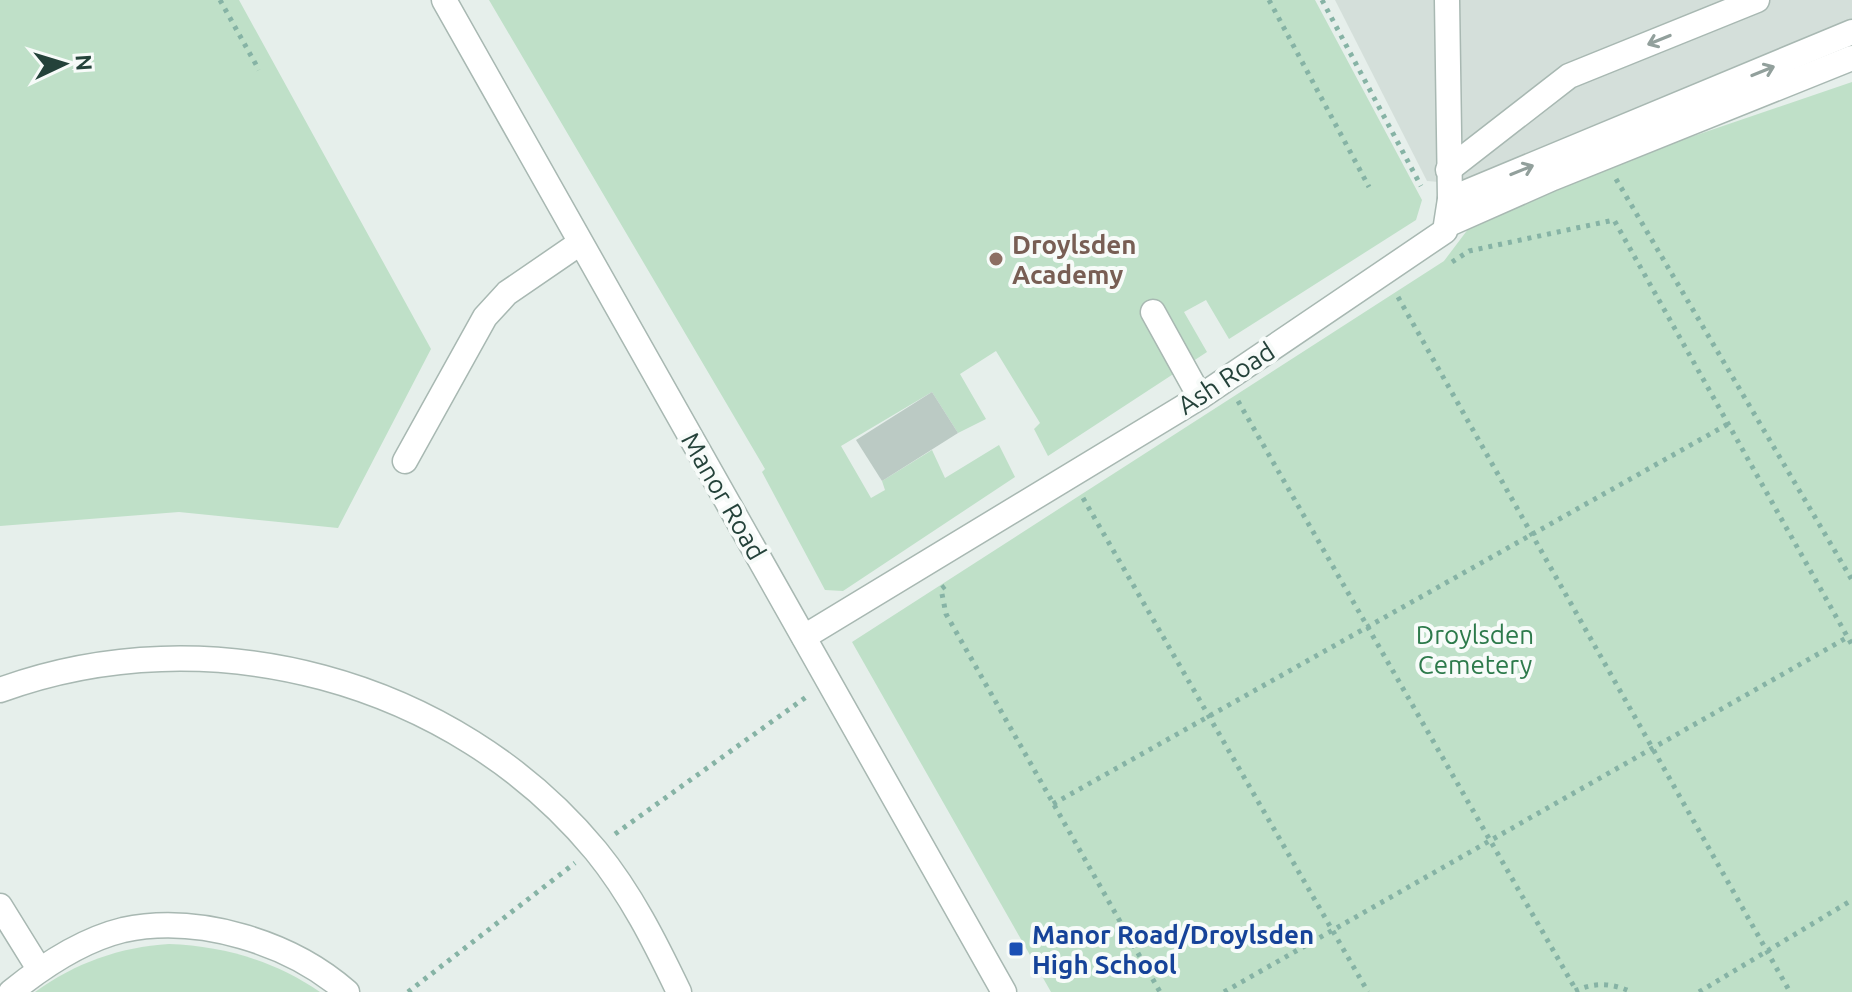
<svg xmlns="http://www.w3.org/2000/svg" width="1852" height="992" viewBox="0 0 1852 992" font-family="Ubuntu,sans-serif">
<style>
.built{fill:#d4dfda}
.green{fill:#bfe0c8}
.building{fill:#bbcac4}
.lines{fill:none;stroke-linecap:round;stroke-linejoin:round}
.minor-casing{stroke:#a8b8b2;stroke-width:27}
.path{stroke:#86b3a5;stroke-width:5;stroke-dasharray:4 6;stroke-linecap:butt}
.minor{stroke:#fff;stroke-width:24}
.oneway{stroke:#92a09c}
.education-dot{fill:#8d6e63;stroke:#f7fbf9;stroke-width:3}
.transit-dot{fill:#1a4fb4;stroke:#f7fbf9;stroke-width:3}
.labels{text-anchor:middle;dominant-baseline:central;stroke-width:8;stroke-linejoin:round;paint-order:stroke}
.education-label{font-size:26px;font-weight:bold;fill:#785e54;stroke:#f7fbf9;text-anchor:start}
.street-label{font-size:26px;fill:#24423a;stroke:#f7fbf9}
.park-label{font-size:26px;fill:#2d7a4b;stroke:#f7fbf9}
.transit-label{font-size:26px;font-weight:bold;fill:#164399;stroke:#f7fbf9;text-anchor:start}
</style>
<rect width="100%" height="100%" fill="#e6efeb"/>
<polygon class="built" points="1335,0 1852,0 1852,44 1500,187 1427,181"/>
<g class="green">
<polygon points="0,0 239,0 431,349 338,528 179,512 0,526"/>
<polygon points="489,0 1315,0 1422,200 1416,220 1229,339 1206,300 1184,312 1207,352 1048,456 1034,429 1040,423 996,351 960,374 986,419 958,433 932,392 841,446 871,498 885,490 882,481 932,450 945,478 999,445 1015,477 843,591 825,590 762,472 765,469"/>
<polygon points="1852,82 1852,992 1051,992 852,642 1444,261 1478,216 1594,170"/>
<path d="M169,944C224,946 275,961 320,992H35C75,963 120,947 169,944Z"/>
</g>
<polygon class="building" points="932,392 958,433 882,481 856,440"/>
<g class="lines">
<g class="minor-casing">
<g id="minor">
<polyline points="444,0 1004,992"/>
<polyline points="1448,170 1569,76 1757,0"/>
<polyline points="1450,199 1852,32"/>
<polyline points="1449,224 1553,178 1852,58"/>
<polyline points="1153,312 1200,397"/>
<polyline points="405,461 485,317 507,293 580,243"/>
<polyline points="804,637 1200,397 1445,231 1450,199 1447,0"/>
<path d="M0,690C208,614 454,679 596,851C631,894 655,942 679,992"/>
<polyline points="0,906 39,969"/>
<path d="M11,992C43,966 82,940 123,930C198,914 290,942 347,992"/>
</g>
</g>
<g class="path">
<polyline points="220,0 259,70"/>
<polyline points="1269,0 1369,187"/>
<polyline points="1322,0 1421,186"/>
<polyline points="1616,179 1852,580"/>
<polyline points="1452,262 1469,251 1614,220 1852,645"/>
<polyline points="1398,297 1790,992"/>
<polyline points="1238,401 1576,990"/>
<polyline points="1083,498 1368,992"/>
<polyline points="945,586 941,589 946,614 1160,992"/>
<polyline points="1053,804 1728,424"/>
<polyline points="615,834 809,695"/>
<path d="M1575,991C1595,982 1611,983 1632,992"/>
<polyline points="408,992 575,863"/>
<polyline points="1224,992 1848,637"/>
<polyline points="1699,992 1852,900"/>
</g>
<use href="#minor" class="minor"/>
</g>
<defs><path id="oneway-shaft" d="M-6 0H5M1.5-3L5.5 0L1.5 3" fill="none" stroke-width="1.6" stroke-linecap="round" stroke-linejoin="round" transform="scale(2)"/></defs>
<g class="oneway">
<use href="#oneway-shaft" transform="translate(1659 40) rotate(158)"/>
<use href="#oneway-shaft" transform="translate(1763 71) rotate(-22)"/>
<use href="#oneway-shaft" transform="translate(1522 170) rotate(-22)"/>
</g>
<circle class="education-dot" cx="996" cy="259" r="8"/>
<rect class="transit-dot" x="1008" y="941" width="16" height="16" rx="4"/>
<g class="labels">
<g class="education-label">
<text x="1012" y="244">Droylsden<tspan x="1012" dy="30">Academy</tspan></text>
</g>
<g class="street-label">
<text transform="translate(1226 378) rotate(-33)">Ash Road</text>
<text transform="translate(724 496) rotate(60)">Manor Road</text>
</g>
<g class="park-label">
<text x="1475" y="634">Droylsden<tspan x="1475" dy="30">Cemetery</tspan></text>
</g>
<g class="transit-label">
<text x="1032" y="934">Manor Road/Droylsden<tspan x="1032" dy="30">High School</tspan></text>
</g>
</g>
<g transform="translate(64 64) rotate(86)" stroke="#f7fbf9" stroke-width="6" paint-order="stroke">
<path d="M0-6L14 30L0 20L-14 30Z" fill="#24423a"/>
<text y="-12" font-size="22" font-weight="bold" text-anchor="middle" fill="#24423a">N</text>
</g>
</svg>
